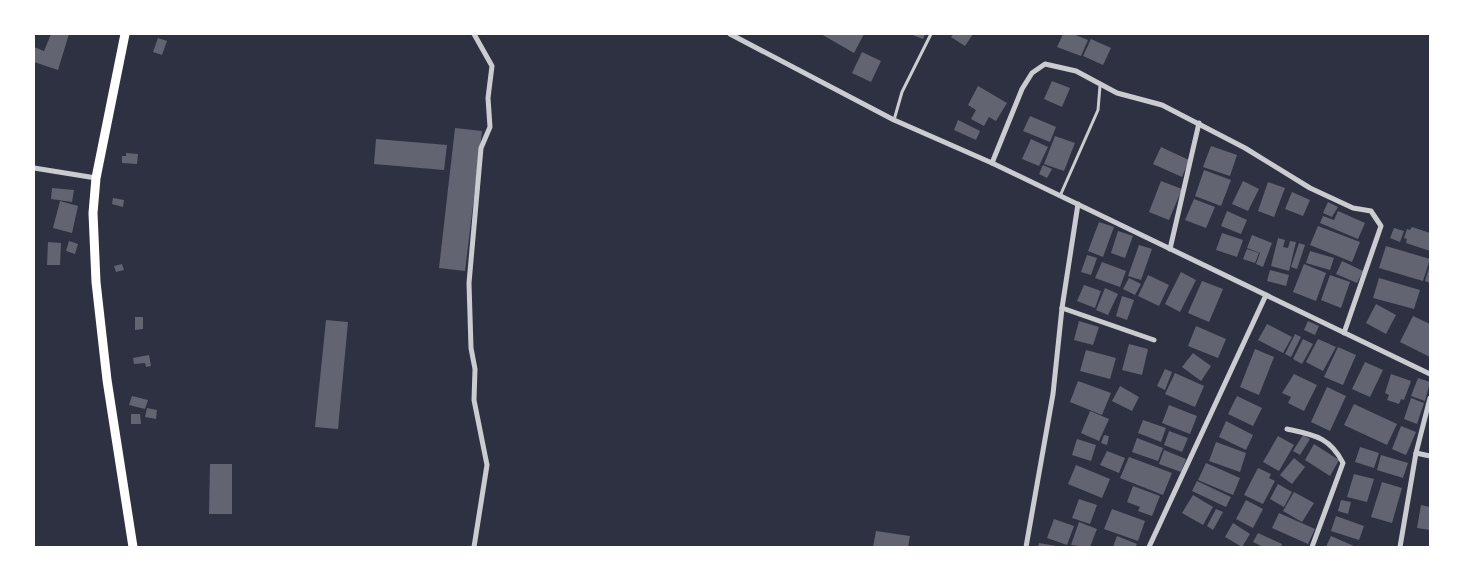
<svg xmlns="http://www.w3.org/2000/svg" width="1464" height="581" viewBox="0 0 1464 581" font-family="'Space Grotesk',sans-serif">
<style>
.building{fill:#626471}
.lines{fill:none;stroke-linecap:round;stroke-linejoin:round}
.service{stroke:#caccd0;stroke-width:3}
.minor{stroke:#caccd0;stroke-width:5}
.secondary{stroke:#fff;stroke-width:9}
</style>
<rect width="100%" height="100%" fill="#2d3142"/>
<g class="building">
<polygon points="51,34 69,34 58,70 34,62 34,47 44,51"/>
<polygon points="821,34 864,34 854,53"/>
<polygon points="910,34 925,34 923,39"/>
<polygon points="953,34 973,34 965,46 951,37"/>
<polygon points="1063,34 1073,34 1088,40 1081,56 1057,47"/>
<polygon points="158,38 167,41 162,55 153,52"/>
<polygon points="1091,39 1111,48 1103,65 1083,56"/>
<polygon points="862,52 881,61 871,82 852,73"/>
<polygon points="1052,81 1070,88 1062,107 1044,99"/>
<polygon points="978,86 1007,103 996,121 989,117 984,126 971,119 976,110 968,105"/>
<polygon points="1030,116 1056,127 1050,142 1023,131"/>
<polygon points="958,120 980,131 976,140 954,130"/>
<polygon points="455,128 482,131 465,271 439,268"/>
<polygon points="1055,136 1075,143 1064,171 1044,164"/>
<polygon points="376,139 447,145 444,170 374,164"/>
<polygon points="1031,139 1048,147 1039,166 1022,159"/>
<polygon points="1211,146 1237,155 1230,176 1203,167"/>
<polygon points="1161,147 1189,160 1182,177 1153,164"/>
<polygon points="126,153 138,154 137,164 122,163 122,156 126,156"/>
<polygon points="1043,165 1052,169 1047,178 1039,174"/>
<polygon points="1204,170 1231,180 1221,206 1195,196"/>
<polygon points="1161,181 1182,189 1169,220 1149,212"/>
<polygon points="1243,181 1259,189 1248,211 1232,204"/>
<polygon points="1268,182 1285,188 1274,217 1258,211"/>
<polygon points="52,188 74,190 72,202 51,199"/>
<polygon points="1292,192 1310,200 1303,216 1285,209"/>
<polygon points="113,198 124,200 123,207 112,204"/>
<polygon points="1194,199 1215,207 1206,228 1185,220"/>
<polygon points="60,201 78,206 72,233 53,228"/>
<polygon points="1328,202 1338,207 1332,217 1323,213"/>
<polygon points="1227,211 1247,220 1241,234 1221,226"/>
<polygon points="1338,211 1365,223 1358,239 1320,223 1323,216 1334,220"/>
<polygon points="1099,222 1114,227 1103,257 1088,251"/>
<polygon points="1318,226 1360,242 1352,262 1310,245"/>
<polygon points="1412,227 1430,233 1430,251 1406,243 1407,239 1404,238 1407,229 1410,230"/>
<polygon points="1394,228 1404,231 1400,242 1390,238"/>
<polygon points="1118,231 1133,236 1125,258 1111,253"/>
<polygon points="1222,233 1243,240 1237,257 1216,250"/>
<polygon points="1252,235 1272,243 1263,267 1256,264 1260,253 1247,248"/>
<polygon points="1278,238 1285,240 1283,247 1288,248 1290,241 1296,242 1289,271 1271,266"/>
<polygon points="69,241 78,244 75,254 66,251"/>
<polygon points="48,242 61,243 60,265 47,265"/>
<polygon points="1299,243 1305,245 1297,269 1291,267"/>
<polygon points="1139,245 1152,249 1141,280 1128,276"/>
<polygon points="1386,246 1430,259 1423,281 1379,268"/>
<polygon points="1247,249 1259,253 1255,263 1243,259"/>
<polygon points="1310,251 1334,258 1330,270 1306,263"/>
<polygon points="1087,255 1097,258 1091,275 1081,272"/>
<polygon points="1342,261 1363,271 1357,283 1336,274"/>
<polygon points="1102,262 1126,271 1120,287 1095,278"/>
<polygon points="122,264 124,270 116,272 114,266"/>
<polygon points="1304,264 1326,273 1316,301 1293,292"/>
<polygon points="1430,265 1430,283 1425,281"/>
<polygon points="1270,270 1289,275 1286,286 1267,281"/>
<polygon points="1181,272 1196,280 1180,312 1165,304"/>
<polygon points="1148,275 1169,285 1159,306 1138,296"/>
<polygon points="1330,275 1350,282 1341,308 1321,300"/>
<polygon points="1129,278 1141,284 1135,295 1123,289"/>
<polygon points="1379,278 1420,290 1414,309 1373,298"/>
<polygon points="1202,281 1223,289 1209,322 1188,313"/>
<polygon points="1084,285 1101,291 1095,308 1077,301"/>
<polygon points="1105,288 1118,294 1108,315 1096,310"/>
<polygon points="1122,296 1134,300 1127,320 1116,316"/>
<polygon points="1376,304 1396,315 1386,334 1366,323"/>
<polygon points="1413,316 1430,324 1430,357 1400,342"/>
<polygon points="135,317 143,317 143,329 135,330"/>
<polygon points="326,320 348,322 338,429 315,427"/>
<polygon points="1079,321 1099,327 1093,345 1074,340"/>
<polygon points="1308,321 1319,326 1315,335 1304,330"/>
<polygon points="1267,324 1292,337 1283,353 1258,340"/>
<polygon points="1196,326 1226,339 1218,358 1188,346"/>
<polygon points="1295,334 1301,337 1291,357 1285,354"/>
<polygon points="1303,339 1313,344 1302,364 1293,359"/>
<polygon points="1318,339 1336,347 1323,371 1306,362"/>
<polygon points="1129,344 1148,349 1142,375 1122,370"/>
<polygon points="1338,347 1356,355 1343,385 1324,377"/>
<polygon points="1255,349 1274,357 1259,395 1240,387"/>
<polygon points="1086,350 1116,358 1110,379 1080,371"/>
<polygon points="1193,353 1211,366 1201,381 1182,367"/>
<polygon points="149,355 151,366 146,367 145,363 134,364 133,358"/>
<polygon points="1365,362 1383,370 1370,397 1352,389"/>
<polygon points="1165,369 1172,372 1165,390 1157,386"/>
<polygon points="1175,373 1204,386 1195,407 1165,394"/>
<polygon points="1294,374 1317,385 1304,411 1288,403 1291,397 1282,393"/>
<polygon points="1391,374 1411,381 1404,400 1401,399 1399,404 1387,400 1389,395 1385,393"/>
<polygon points="1418,378 1430,382 1425,401 1411,396"/>
<polygon points="1078,381 1111,393 1102,415 1070,402"/>
<polygon points="1120,386 1139,397 1132,411 1112,401"/>
<polygon points="1327,387 1346,396 1330,431 1311,422"/>
<polygon points="132,396 148,400 145,409 129,405"/>
<polygon points="1237,396 1262,408 1253,426 1228,414"/>
<polygon points="1411,398 1424,403 1417,424 1404,419"/>
<polygon points="1354,404 1397,424 1387,445 1344,425"/>
<polygon points="1169,405 1197,416 1190,434 1162,423"/>
<polygon points="147,408 157,410 156,419 145,417"/>
<polygon points="1090,411 1109,419 1099,441 1081,433"/>
<polygon points="131,414 140,414 141,424 131,424"/>
<polygon points="1143,420 1166,428 1161,442 1138,433"/>
<polygon points="1226,421 1253,435 1246,450 1219,437"/>
<polygon points="1401,426 1416,432 1406,455 1392,449"/>
<polygon points="1169,431 1188,438 1182,452 1164,445"/>
<polygon points="1104,435 1109,436 1107,445 1101,443"/>
<polygon points="1303,435 1310,439 1300,455 1293,451"/>
<polygon points="1278,436 1294,445 1279,471 1263,462"/>
<polygon points="1137,438 1163,448 1158,461 1132,452"/>
<polygon points="1077,439 1096,445 1091,461 1072,455"/>
<polygon points="1216,442 1246,453 1240,472 1209,461"/>
<polygon points="1314,444 1339,460 1330,476 1305,460"/>
<polygon points="1360,447 1379,453 1374,468 1355,462"/>
<polygon points="1164,450 1186,459 1181,472 1159,464"/>
<polygon points="1107,451 1125,458 1119,473 1100,465"/>
<polygon points="1381,455 1408,463 1403,478 1377,470"/>
<polygon points="1129,457 1172,473 1163,495 1120,478"/>
<polygon points="1294,458 1305,467 1292,484 1280,475"/>
<polygon points="1206,463 1240,478 1233,495 1198,480"/>
<polygon points="210,464 232,464 232,514 209,514"/>
<polygon points="1076,465 1110,479 1102,498 1068,484"/>
<polygon points="1258,468 1271,474 1269,478 1275,481 1263,504 1244,495"/>
<polygon points="1354,474 1374,479 1367,502 1347,497"/>
<polygon points="1197,481 1231,497 1226,507 1192,491"/>
<polygon points="1382,482 1402,488 1392,523 1371,517"/>
<polygon points="1278,484 1292,492 1284,507 1270,499"/>
<polygon points="1133,486 1160,496 1152,516 1138,511 1140,507 1127,502"/>
<polygon points="1294,492 1314,503 1302,522 1283,511"/>
<polygon points="1193,495 1213,507 1203,525 1182,513"/>
<polygon points="1079,499 1097,505 1090,524 1072,518"/>
<polygon points="1246,500 1263,509 1253,528 1236,519"/>
<polygon points="1341,500 1351,502 1348,514 1338,511"/>
<polygon points="1421,505 1430,507 1430,530 1417,528"/>
<polygon points="1112,509 1145,521 1138,541 1104,529"/>
<polygon points="1216,509 1223,512 1213,530 1207,526"/>
<polygon points="1279,513 1315,529 1308,544 1272,528"/>
<polygon points="1336,516 1364,526 1359,540 1331,531"/>
<polygon points="1054,519 1074,526 1067,545 1047,538"/>
<polygon points="1079,522 1097,529 1090,547 1071,545"/>
<polygon points="1233,523 1250,534 1242,547 1225,537"/>
<polygon points="876,531 910,536 908,547 873,547"/>
<polygon points="1258,533 1282,544 1281,547 1263,547 1253,542"/>
<polygon points="1117,536 1137,544 1135,547 1113,547"/>
<polygon points="1331,536 1356,547 1326,547"/>
<polygon points="1039,543 1056,546 1056,547 1038,547"/>
</g>
<g class="lines">
<g class="service">
<polyline points="894,120 902,92 931,34"/>
<polyline points="1060,196 1098,110 1100,86"/>
</g>
<g class="minor">
<polyline points="474,34 492,66 488,98 490,127 481,148 469,283 471,348 475,369 474,400 487,465 474,547"/>
<polyline points="730,34 894,120 992,163 1430,374"/>
<polyline points="992,163 1022,89 1032,73 1045,64 1076,71 1117,93 1162,105 1245,148 1310,188 1353,208 1371,211 1381,226 1344,333"/>
<polyline points="34,168 96,178"/>
<polyline points="1170,249 1199,123"/>
<polyline points="1062,308 1154,340"/>
<path d="M1287,429C1314,435 1330,437 1343,463L1312,547"/>
<polyline points="1416,453 1430,456"/>
<polyline points="1026,547 1053,394 1062,308 1078,204"/>
<polyline points="1149,547 1266,295"/>
<polyline points="1400,547 1416,453 1430,398"/>
</g>
<polyline class="secondary" points="125,34 96,178 93,213 96,282 107,380 133,547"/>
</g>
<rect width="1464" height="581" fill="none" stroke="#ffffff" stroke-width="70"/>
</svg>
